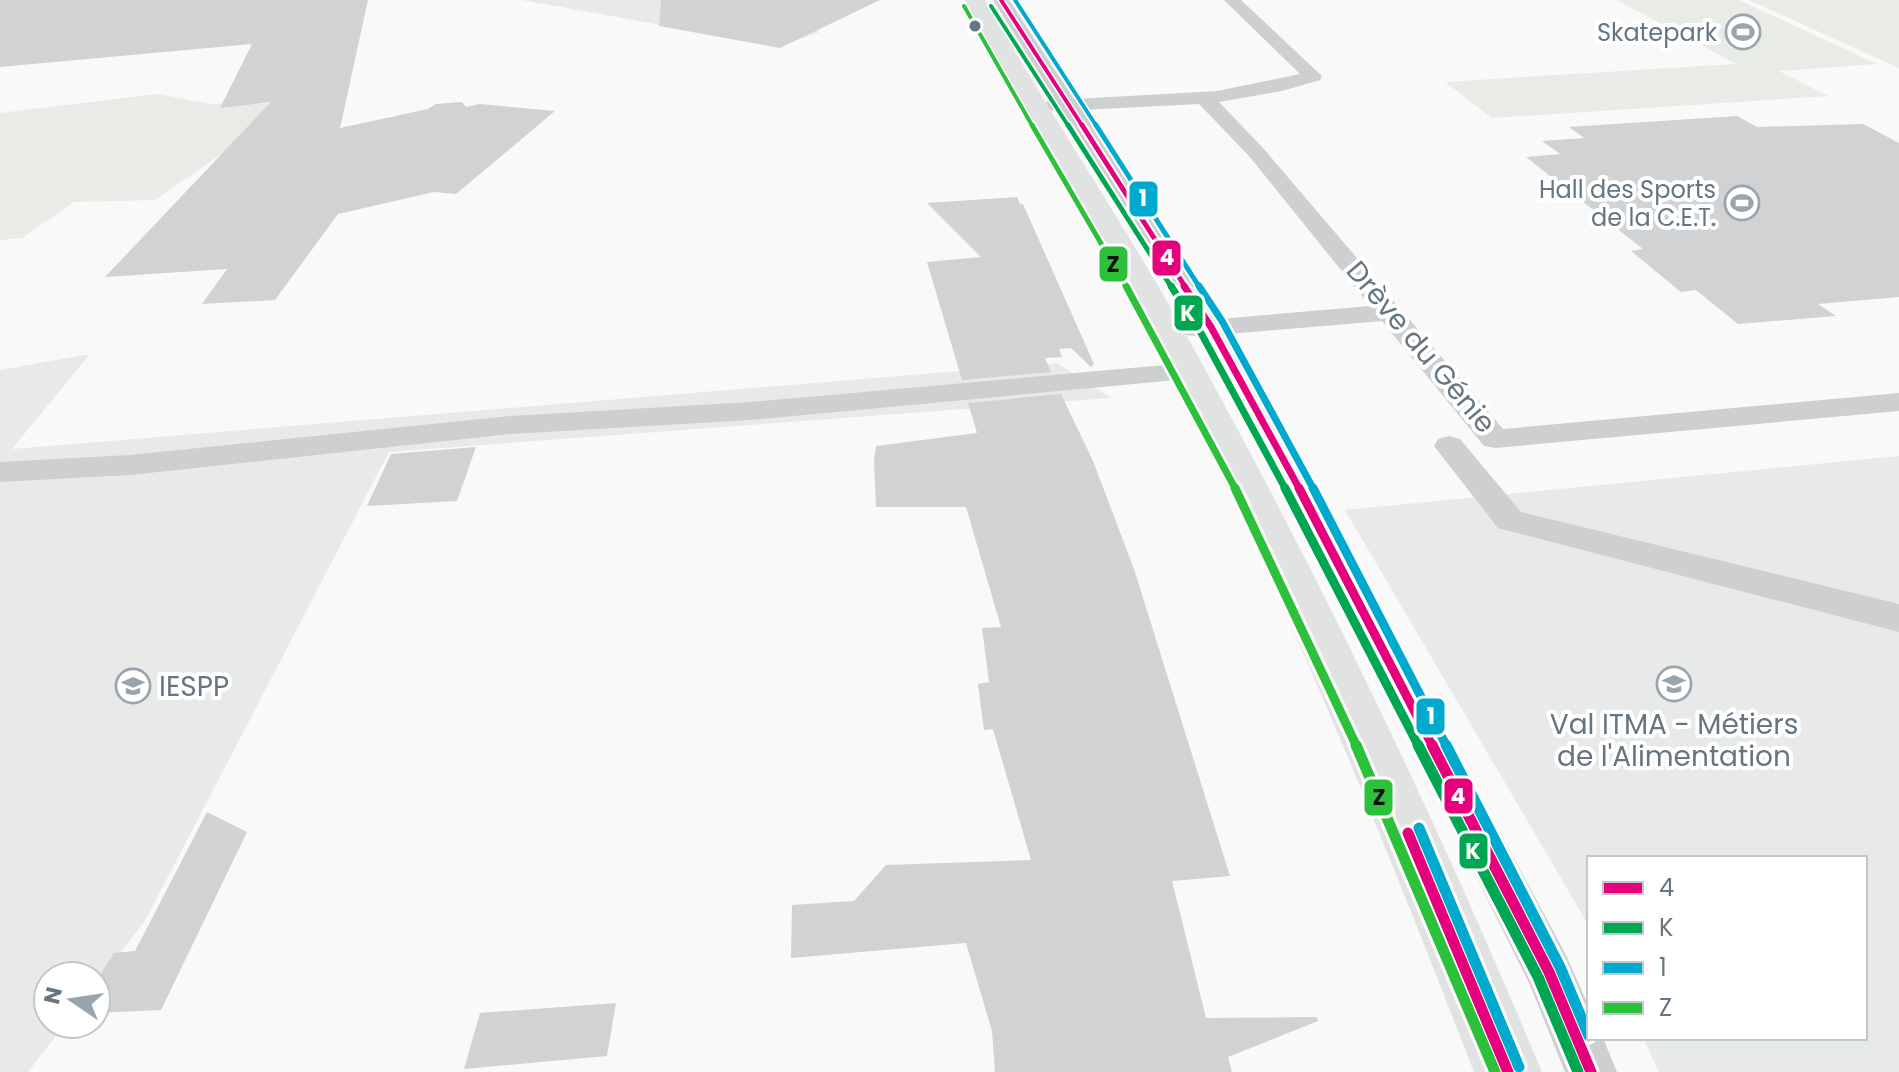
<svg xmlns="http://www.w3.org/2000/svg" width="1899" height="1072" viewBox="0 0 1899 1072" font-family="Poppins,sans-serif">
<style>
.built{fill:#e8e9e9}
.green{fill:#e8ebe6}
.building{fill:#d0d2d3}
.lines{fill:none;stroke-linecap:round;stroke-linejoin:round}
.lane{fill:#cecfd0;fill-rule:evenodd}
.primary{fill:#e1e2e2;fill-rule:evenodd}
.bus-1-far4-casing{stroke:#fff;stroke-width:7}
.bus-1-far3-casing{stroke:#fff;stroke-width:9}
.bus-1-far2-casing{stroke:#fff;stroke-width:12}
.bus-1-far1-casing{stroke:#fff;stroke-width:15}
.bus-1-casing{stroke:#fff;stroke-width:17}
.bus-2-far4-casing{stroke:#fff;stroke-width:7}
.bus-2-far3-casing{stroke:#fff;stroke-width:9}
.bus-2-far2-casing{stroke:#fff;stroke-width:12}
.bus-2-far1-casing{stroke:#fff;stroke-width:15}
.bus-2-casing{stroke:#fff;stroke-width:17}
.bus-3-far4-casing{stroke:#fff;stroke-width:7}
.bus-3-far3-casing{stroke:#fff;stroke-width:9}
.bus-3-far2-casing{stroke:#fff;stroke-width:12}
.bus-3-far1-casing{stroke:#fff;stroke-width:15}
.bus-3-casing{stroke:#fff;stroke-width:17}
.bus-4-far4-casing{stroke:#fff;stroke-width:7}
.bus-4-far3-casing{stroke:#fff;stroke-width:9}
.bus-4-far2-casing{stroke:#fff;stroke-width:12}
.bus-4-far1-casing{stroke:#fff;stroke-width:15}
.bus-4-casing{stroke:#fff;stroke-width:17}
.bus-1-far4{stroke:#e5007d;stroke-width:4}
.bus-1-far3{stroke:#e5007d;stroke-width:5}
.bus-1-far2{stroke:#e5007d;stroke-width:7}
.bus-1-far1{stroke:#e5007d;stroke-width:9}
.bus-1{stroke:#e5007d;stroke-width:11}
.bus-2-far4{stroke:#00a651;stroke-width:4}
.bus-2-far3{stroke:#00a651;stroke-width:5}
.bus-2-far2{stroke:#00a651;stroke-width:7}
.bus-2-far1{stroke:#00a651;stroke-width:9}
.bus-2{stroke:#00a651;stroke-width:11}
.bus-3-far4{stroke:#00a9ce;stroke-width:4}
.bus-3-far3{stroke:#00a9ce;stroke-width:5}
.bus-3-far2{stroke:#00a9ce;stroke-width:7}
.bus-3-far1{stroke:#00a9ce;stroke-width:9}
.bus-3{stroke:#00a9ce;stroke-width:11}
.bus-4-far4{stroke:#2dc13b;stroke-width:4}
.bus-4-far3{stroke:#2dc13b;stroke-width:5}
.bus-4-far2{stroke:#2dc13b;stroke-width:7}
.bus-4-far1{stroke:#2dc13b;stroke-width:9}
.bus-4{stroke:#2dc13b;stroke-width:11}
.bus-dot{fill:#657683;stroke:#fff;stroke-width:3}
.labels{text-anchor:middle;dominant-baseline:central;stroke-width:8;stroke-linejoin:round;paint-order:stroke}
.far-poi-label{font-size:24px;fill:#657683;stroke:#fff;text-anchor:end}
.street-label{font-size:28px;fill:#657683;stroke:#fff}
.poi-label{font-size:28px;fill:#657683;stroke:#fff;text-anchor:start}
.line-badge{stroke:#fff;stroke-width:3}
.badge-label{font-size:22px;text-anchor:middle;font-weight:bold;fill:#fff}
.pale-badge-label{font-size:22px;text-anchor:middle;font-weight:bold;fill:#111}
</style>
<rect width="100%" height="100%" fill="#f9f9f9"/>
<g class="built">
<polygon points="522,0 866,0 800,27 820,32 778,46"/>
<polygon points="90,354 12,449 1057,363 1111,398 389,452 145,921 96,984 96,976 48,976 48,1024 65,1024 28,1072 0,1072 0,370"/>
<polygon points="1899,456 1899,1072 1659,1072 1643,1038 1865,1038 1865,858 1589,858 1589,926 1345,510"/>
</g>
<g class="green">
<polygon points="1617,0 1739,0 1877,64 1779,71 1828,96 1492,118 1445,82 1736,64"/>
<polygon points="1749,0 1899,0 1899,68"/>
<polygon points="157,94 211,104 295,103 155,200 74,202 22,238 0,240 0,113"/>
</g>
<g class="building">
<polygon points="0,0 368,0 340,128 428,109 436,104 462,102 466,107 479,104 555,111 456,194 434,192 338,214 275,300 202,304 227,269 105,277 271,102 220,108 252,44 0,67"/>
<polygon points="661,0 880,0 780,48 659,26"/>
<polygon points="1737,116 1757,127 1863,124 1899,143 1899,297 1818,304 1836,316 1738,324 1696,290 1681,292 1631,251 1643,249 1526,157 1560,154 1542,141 1584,138 1569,127"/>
<polygon points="1017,197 1020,204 1023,204 1094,364 1091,367 1071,348 1059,349 1062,357 1045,358 1051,372 962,380 927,262 981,257 927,203"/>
<polygon points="1061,394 1093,461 1134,569 1230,876 1172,881 1206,1018 1317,1017 1318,1021 1228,1057 1232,1072 995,1072 992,1031 966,943 791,958 792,905 854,901 886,865 1031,860 993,729 984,730 978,684 989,682 982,628 1001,627 966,507 876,507 874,460 876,446 977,433 968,403"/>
<polygon points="476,447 457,501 367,506 391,454"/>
<polygon points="207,812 247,832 161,1010 96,1013 96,982 114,953 135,951"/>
<polygon points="616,1003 607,1056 464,1069 480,1013"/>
</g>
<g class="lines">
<g class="lane">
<path d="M993,0H1009L1074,99L1217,91L1300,74L1224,0H1241L1322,76L1320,80L1282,91L1219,102L1263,148L1503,429L1899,393V411L1495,448L1484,446L1382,321L1228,334L1332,518L1566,955L1589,1007V1038H1603L1617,1072H1565L1530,985L1298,518L1202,336L1181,335L1177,329L1181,323L1194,321L1063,111L1045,110L1042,106L1045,102L1056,100ZM1199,104L1249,156L1370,306L1219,319L1082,110Z"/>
<polygon points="1188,363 1198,366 1202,372 1198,378 751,420 511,434 130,475 0,482 0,462 130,455 511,416 751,402"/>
<polygon points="1449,436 1460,439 1521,512 1899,604 1899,632 1498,528 1434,446 1438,439"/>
</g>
<path class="primary" d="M965,0H985C1049,113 1122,220 1185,333C1318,572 1437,820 1542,1072H1474C1388,851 1300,630 1193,418C1122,276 1038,141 965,0Z"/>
<g class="bus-1-far4-casing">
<polyline id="bus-1-far4" points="1001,0 1083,127"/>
</g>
<g class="bus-1-far3-casing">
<polyline id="bus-1-far3" points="1082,125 1186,288"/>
</g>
<g class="bus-1-far2-casing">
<polyline id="bus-1-far2" points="1184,286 1211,327 1300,490"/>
</g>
<g class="bus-1-far1-casing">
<polyline id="bus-1-far1" points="1299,488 1433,747"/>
</g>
<g class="bus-1-casing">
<g id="bus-1">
<polyline points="1432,745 1549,972 1591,1072"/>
<polyline points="1408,833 1508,1072"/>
</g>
</g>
<g class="bus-2-far4-casing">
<polyline id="bus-2-far4" points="991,6 1069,127"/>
</g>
<g class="bus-2-far3-casing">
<polyline id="bus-2-far3" points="1068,125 1172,288"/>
</g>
<g class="bus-2-far2-casing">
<polyline id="bus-2-far2" points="1171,286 1201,333 1286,490"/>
</g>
<g class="bus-2-far1-casing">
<polyline id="bus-2-far1" points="1285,488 1419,747"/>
</g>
<g class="bus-2-casing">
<polyline id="bus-2" points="1418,745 1538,977 1578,1072"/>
</g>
<g class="bus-3-far4-casing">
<polyline id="bus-3-far4" points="1015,0 1097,127"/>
</g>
<g class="bus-3-far3-casing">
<polyline id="bus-3-far3" points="1096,125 1200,288"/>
</g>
<g class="bus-3-far2-casing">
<polyline id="bus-3-far2" points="1199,286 1222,321 1314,490"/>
</g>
<g class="bus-3-far1-casing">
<polyline id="bus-3-far1" points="1313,488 1447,747"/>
</g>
<g class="bus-3-casing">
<g id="bus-3">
<polyline points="1446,745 1560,967 1589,1036"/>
<polyline points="1419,828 1519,1067"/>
</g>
</g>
<g class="bus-4-far4-casing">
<polyline id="bus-4-far4" points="964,6 1033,127"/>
</g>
<g class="bus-4-far3-casing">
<polyline id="bus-4-far3" points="1032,125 1127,288"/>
</g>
<g class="bus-4-far2-casing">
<polyline id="bus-4-far2" points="1126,286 1236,490"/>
</g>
<g class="bus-4-far1-casing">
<polyline id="bus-4-far1" points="1235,488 1357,747"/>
</g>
<g class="bus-4-casing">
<polyline id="bus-4" points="1356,745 1495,1072"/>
</g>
<use href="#bus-1-far4" class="bus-1-far4"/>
<use href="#bus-1-far3" class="bus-1-far3"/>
<use href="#bus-1-far2" class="bus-1-far2"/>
<use href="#bus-1-far1" class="bus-1-far1"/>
<use href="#bus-1" class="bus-1"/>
<use href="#bus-2-far4" class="bus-2-far4"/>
<use href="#bus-2-far3" class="bus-2-far3"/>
<use href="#bus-2-far2" class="bus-2-far2"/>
<use href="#bus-2-far1" class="bus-2-far1"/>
<use href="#bus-2" class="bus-2"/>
<use href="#bus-3-far4" class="bus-3-far4"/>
<use href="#bus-3-far3" class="bus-3-far3"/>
<use href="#bus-3-far2" class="bus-3-far2"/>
<use href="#bus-3-far1" class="bus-3-far1"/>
<use href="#bus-3" class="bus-3"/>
<use href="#bus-4-far4" class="bus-4-far4"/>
<use href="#bus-4-far3" class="bus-4-far3"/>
<use href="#bus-4-far2" class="bus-4-far2"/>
<use href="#bus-4-far1" class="bus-4-far1"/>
<use href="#bus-4" class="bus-4"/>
</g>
<defs>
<g id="stadium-ring" transform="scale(1.8)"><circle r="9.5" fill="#fff" stroke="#99a4ac" stroke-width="1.5"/><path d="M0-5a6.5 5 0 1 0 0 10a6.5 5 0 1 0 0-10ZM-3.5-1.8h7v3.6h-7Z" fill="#99a4ac"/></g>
<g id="school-ring" transform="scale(1.8)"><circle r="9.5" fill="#fff" stroke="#99a4ac" stroke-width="1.5"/><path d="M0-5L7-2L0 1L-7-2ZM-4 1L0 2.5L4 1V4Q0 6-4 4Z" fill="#99a4ac"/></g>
</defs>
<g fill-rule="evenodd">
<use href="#stadium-ring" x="1743" y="32"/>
<use href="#stadium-ring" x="1742" y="203"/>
<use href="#school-ring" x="1674" y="684"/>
<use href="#school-ring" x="133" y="686"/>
</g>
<circle class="bus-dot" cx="975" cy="26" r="7"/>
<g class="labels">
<g class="far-poi-label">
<text x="1717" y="32">Skatepark</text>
<text x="1716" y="189">Hall des Sports<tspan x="1716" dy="28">de la C.E.T.</tspan></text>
</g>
<g class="street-label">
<text transform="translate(1421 347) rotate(50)">Drève du Génie</text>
</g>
<g class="poi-label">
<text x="159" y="686">IESPP</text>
<text x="1674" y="724" text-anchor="middle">Val ITMA - Métiers<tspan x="1674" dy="32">de l'Alimentation</tspan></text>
</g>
</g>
<g class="line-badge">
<rect x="1128" y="180" width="31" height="38" rx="8" fill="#00a9ce"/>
<rect x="1151" y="239" width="31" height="38" rx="8" fill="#e5007d"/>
<rect x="1098" y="245" width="31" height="38" rx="8" fill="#2dc13b"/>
<rect x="1173" y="294" width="31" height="38" rx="8" fill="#00a651"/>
<rect x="1415" y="697" width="31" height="39" rx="8" fill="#00a9ce"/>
<rect x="1443" y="777" width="31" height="38" rx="8" fill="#e5007d"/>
<rect x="1363" y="778" width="31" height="39" rx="8" fill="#2dc13b"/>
<rect x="1458" y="832" width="31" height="38" rx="8" fill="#00a651"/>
</g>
<g class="badge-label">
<text x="1143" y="206">1</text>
<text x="1167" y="265">4</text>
<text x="1188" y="321">K</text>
<text x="1431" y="724">1</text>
<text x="1458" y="804">4</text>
<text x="1473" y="859">K</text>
</g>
<g class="pale-badge-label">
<text x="1113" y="272">Z</text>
<text x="1379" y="805">Z</text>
</g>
<rect x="1587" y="856" width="280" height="184" fill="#ffffff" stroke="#c1c8cd" stroke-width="2"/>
<rect x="1603" y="882" width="40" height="12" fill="#e5007d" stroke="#c1c8cd" stroke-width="2"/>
<text x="1659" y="896" font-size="24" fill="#657683">4</text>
<rect x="1603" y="922" width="40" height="12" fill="#00a651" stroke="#c1c8cd" stroke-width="2"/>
<text x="1659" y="936" font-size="24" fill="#657683">K</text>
<rect x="1603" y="962" width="40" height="12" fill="#00a9ce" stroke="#c1c8cd" stroke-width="2"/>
<text x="1659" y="976" font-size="24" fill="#657683">1</text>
<rect x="1603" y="1002" width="40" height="12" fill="#2dc13b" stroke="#c1c8cd" stroke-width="2"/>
<text x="1659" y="1016" font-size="24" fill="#657683">Z</text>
<g transform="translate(72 1000) rotate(283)"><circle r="38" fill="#ffffff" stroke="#c1c8cd" stroke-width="2"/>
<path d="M0-6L14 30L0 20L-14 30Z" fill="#99a4ac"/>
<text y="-12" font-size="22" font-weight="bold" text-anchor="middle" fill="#657683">N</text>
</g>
</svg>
